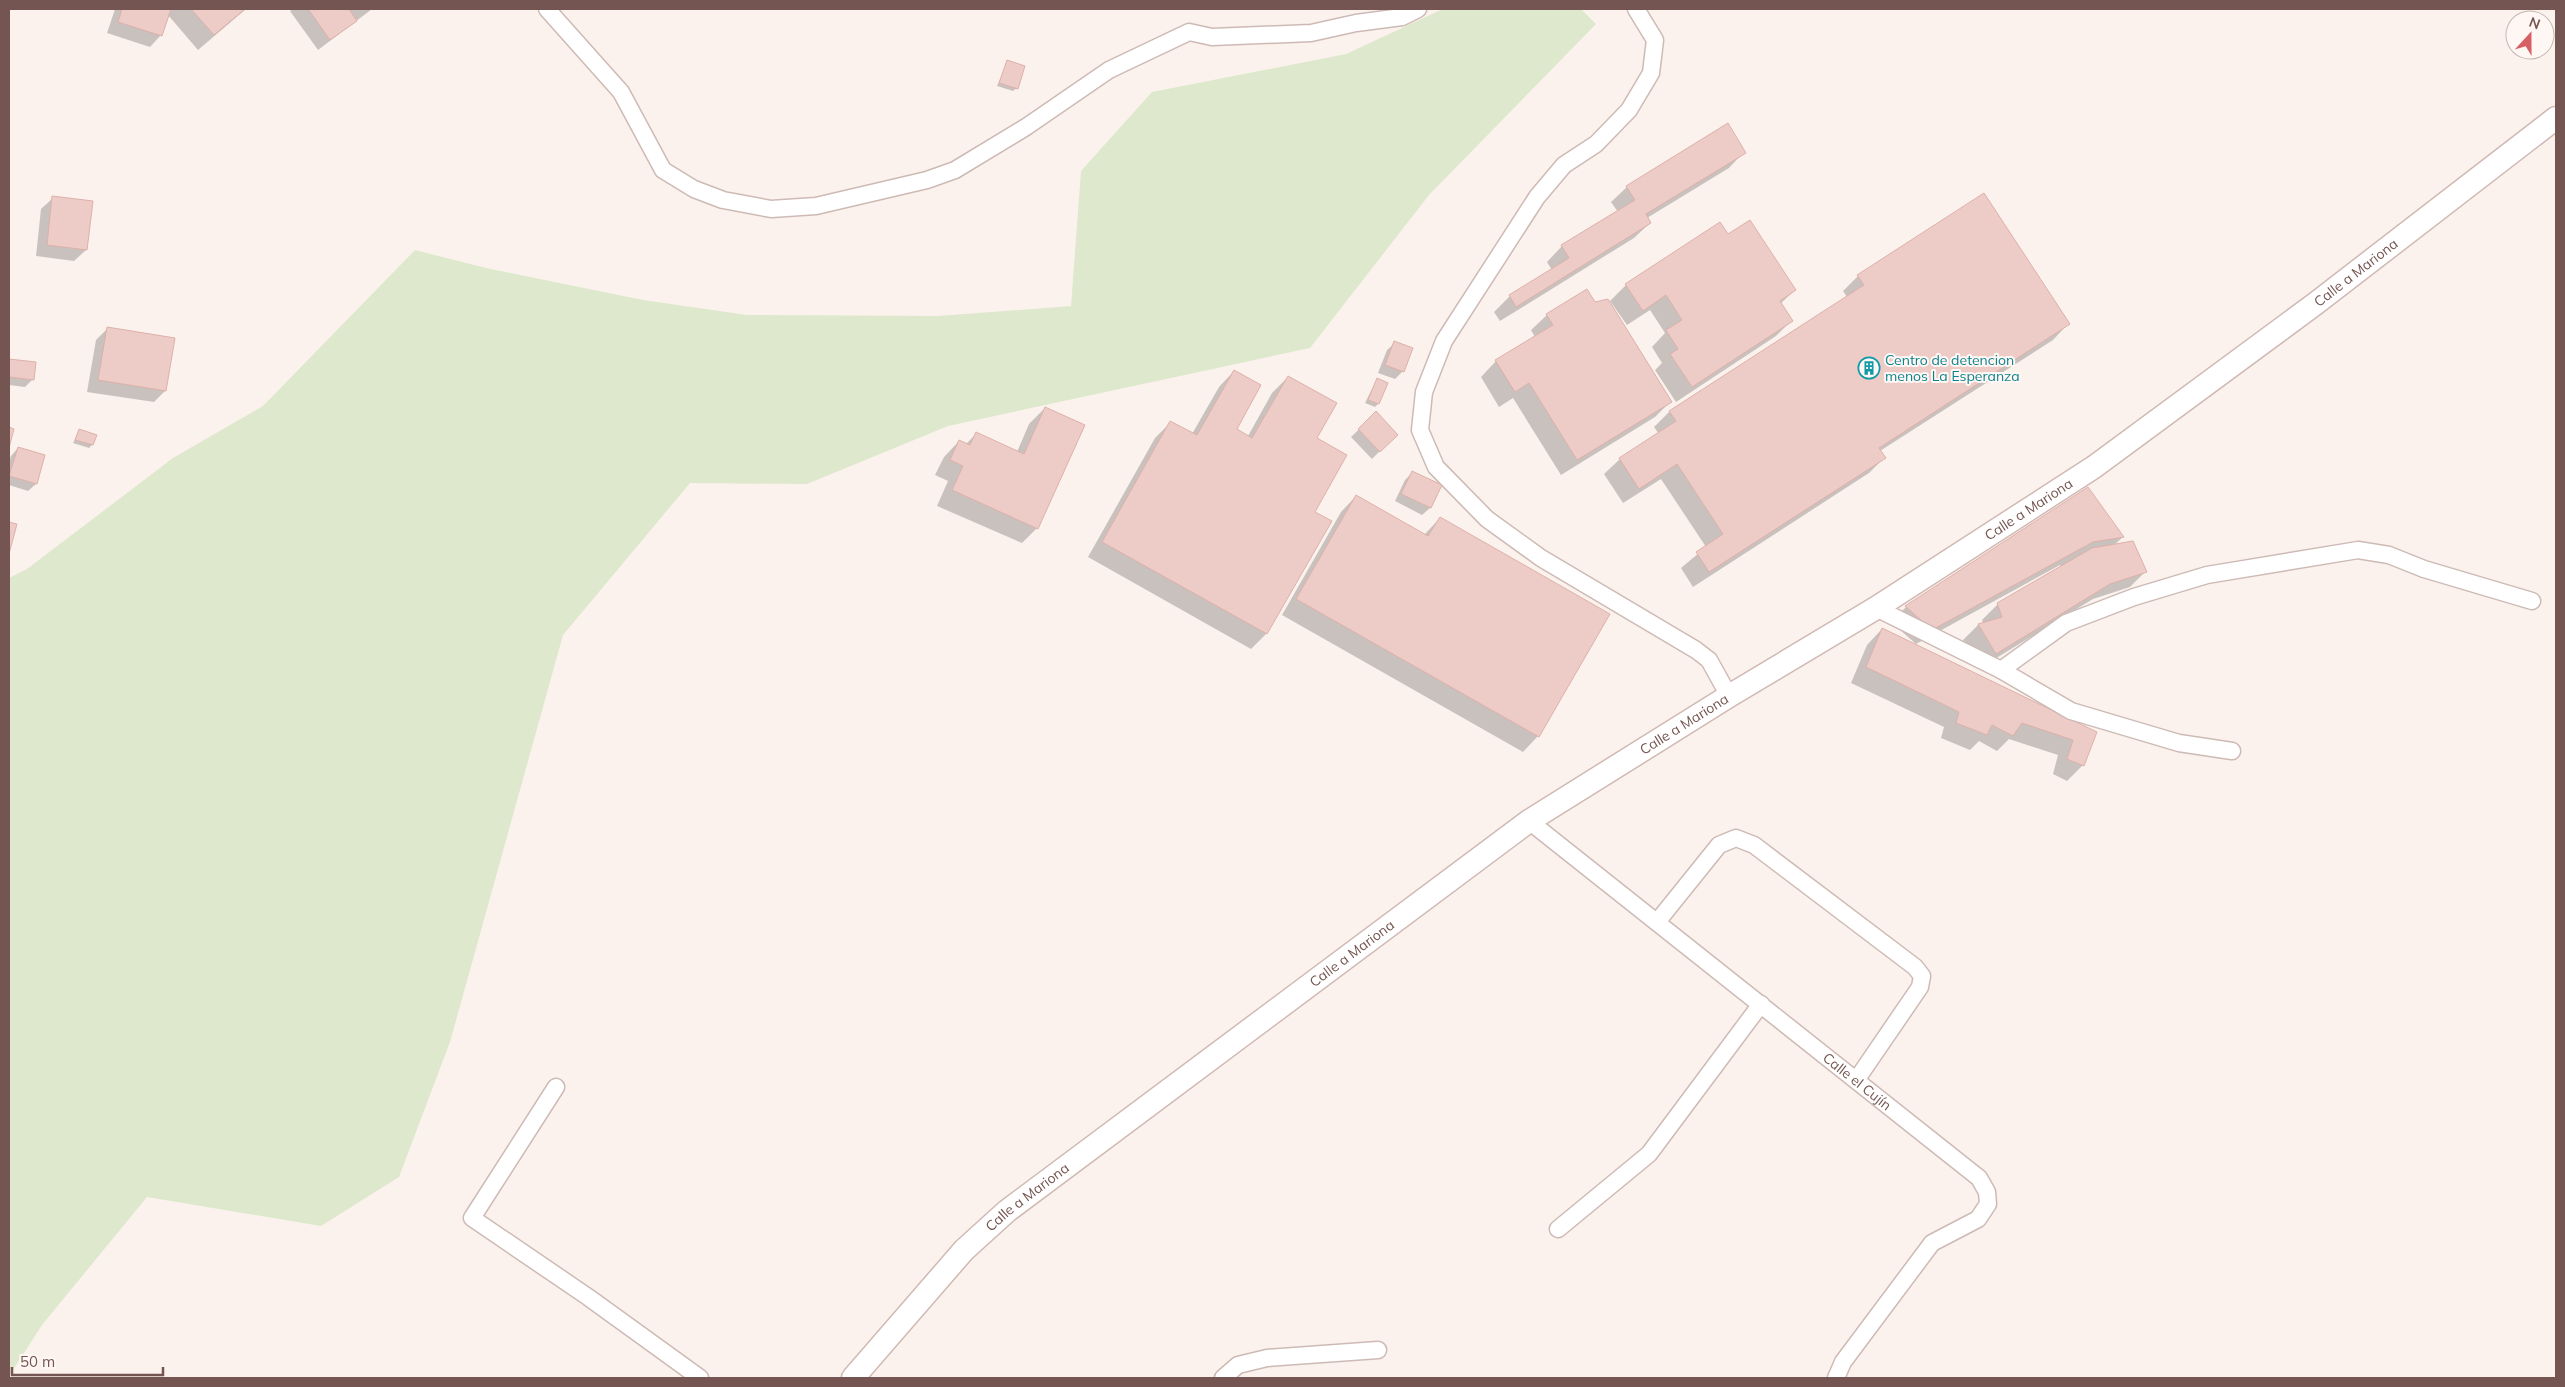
<svg xmlns="http://www.w3.org/2000/svg" width="2565" height="1387" viewBox="0 0 2565 1387" font-family="Mulish,sans-serif">
<style>
.green{fill:#dee8cc}
.shadow{fill:#0003}
.building{fill:#edccc7;stroke:#deb0a9}
.lines{fill:none;stroke-linecap:round;stroke-linejoin:round}
.street-casing{stroke:#cebab5;stroke-width:19}
.secondary-casing{stroke:#d1b9b3;stroke-width:25}
.street{stroke:#fff;stroke-width:16}
.secondary{stroke:#fff;stroke-width:22}
.labels{text-anchor:middle;dominant-baseline:central;stroke-width:4;stroke-linejoin:round;paint-order:stroke}
.street-label{font-size:14px;fill:#745551;stroke:#fef7f3}
.culture-label{font-size:14px;fill:#0d838f;stroke:#fef7f3;text-anchor:start}
</style>
<rect width="100%" height="100%" fill="#fbf2ed"/>
<polygon class="green" points="1443,9 1581,9 1596,24 1429,195 1310,348 948,426 807,484 690,483 563,635 450,1042 399,1177 321,1226 147,1197 42,1325 9,1376 9,578 27,569 173,458 263,406 415,250 486,268 643,300 747,315 938,316 1071,306 1081,171 1152,92 1346,54"/>
<g class="shadow">
<polygon points="115,9 246,9 198,50 168,15 161,35 150,47 107,33"/>
<polygon points="293,9 372,9 318,50 290,11"/>
<polygon points="1008,62 1017,88 1013,91 997,86"/>
<polygon points="1744,152 1729,168 1647,218 1650,223 1634,238 1500,321 1494,312 1510,296 1552,270 1547,262 1562,246 1618,212 1611,202 1627,187"/>
<polygon points="53,198 86,250 74,261 36,256 41,209"/>
<polygon points="1728,236 1795,290 1780,304 1791,321 1776,336 1676,402 1655,370 1662,363 1652,347 1665,333 1650,310 1627,325 1610,301 1626,285"/>
<polygon points="1858,276 2068,324 2053,340 1880,451 1884,458 1869,473 1693,587 1681,568 1706,547 1661,479 1623,503 1604,474 1620,459 1659,434 1654,427 1669,412 1847,297 1843,291"/>
<polygon points="1595,304 1670,402 1655,417 1561,475 1513,398 1499,407 1481,377 1496,361 1535,337 1531,330 1547,315"/>
<polygon points="108,328 165,391 154,402 87,392 96,340"/>
<polygon points="1395,343 1403,371 1395,379 1378,373 1387,350"/>
<polygon points="9,360 35,363 33,379 25,387 9,385"/>
<polygon points="1234,371 1235,429 1248,436 1272,393 1288,377 1315,439 1313,512 1330,522 1266,634 1251,649 1088,557 1155,438 1171,422 1192,434 1219,387"/>
<polygon points="1377,379 1378,404 1375,407 1365,403"/>
<polygon points="1045,408 1037,528 1022,543 937,506 948,481 935,475 944,457 959,441 966,444 976,434 1017,452 1029,424"/>
<polygon points="1376,413 1396,435 1372,459 1351,437"/>
<polygon points="79,431 92,445 89,448 73,443"/>
<polygon points="18,448 44,456 36,484 28,491 9,485 9,462 11,456"/>
<polygon points="1413,472 1441,486 1430,508 1422,515 1395,501 1405,480"/>
<polygon points="2088,489 2123,537 2113,546 2146,571 2130,587 2093,599 1980,668 1963,640 1978,625 1983,623 1982,620 1998,604 2061,567 2060,565 1916,644 1891,622 1906,607"/>
<polygon points="1356,496 1424,535 1440,518 1538,736 1523,752 1282,615 1341,512"/>
<polygon points="1882,629 2095,733 2083,765 2067,781 2053,774 2058,755 2009,739 1997,751 1979,741 1970,750 1941,738 1944,727 1851,683 1867,645"/>
</g>
<g class="building">
<polygon points="122,9 171,9 162,36 118,22"/>
<polygon points="191,9 245,9 214,35"/>
<polygon points="308,9 349,9 357,21 330,40"/>
<polygon points="1007,60 1025,66 1018,89 999,83"/>
<polygon points="1728,123 1746,153 1646,214 1651,223 1516,307 1509,295 1569,258 1561,245 1635,200 1626,186"/>
<polygon points="1984,193 2070,324 1879,448 1886,458 1709,572 1696,552 1723,534 1677,464 1639,489 1619,458 1676,421 1669,411 1864,285 1857,275"/>
<polygon points="52,196 93,201 87,250 47,245"/>
<polygon points="1750,220 1796,290 1780,301 1793,321 1692,387 1670,354 1678,349 1666,330 1682,320 1666,295 1643,311 1625,284 1720,222 1728,234"/>
<polygon points="1587,289 1595,302 1608,299 1672,402 1577,460 1529,383 1515,392 1495,360 1553,325 1546,314"/>
<polygon points="107,327 175,338 166,391 98,380"/>
<polygon points="1394,341 1413,348 1404,372 1385,365"/>
<polygon points="9,359 36,362 34,380 9,377"/>
<polygon points="1234,370 1261,385 1237,429 1252,438 1288,376 1337,403 1317,438 1347,455 1315,512 1332,521 1267,634 1102,542 1170,421 1197,435"/>
<polygon points="1377,378 1388,383 1379,404 1368,400"/>
<polygon points="1045,407 1085,425 1038,529 952,490 963,466 950,460 959,440 970,445 976,432 1024,454"/>
<polygon points="1376,411 1398,435 1380,452 1358,429"/>
<polygon points="9,427 14,429 9,448"/>
<polygon points="79,429 97,435 93,445 75,440"/>
<polygon points="18,447 45,455 37,484 9,476"/>
<polygon points="1412,471 1442,485 1431,508 1401,494"/>
<polygon points="2088,487 2124,537 2093,542 1932,630 1905,606"/>
<polygon points="1356,495 1428,536 1440,517 1610,614 1539,737 1296,599"/>
<polygon points="9,522 17,524 9,554"/>
<polygon points="2133,541 2147,572 2110,584 1996,654 1978,624 2002,617 1997,603 2092,548"/>
<polygon points="1882,628 2097,732 2084,766 2067,759 2073,740 2022,723 2013,736 1992,725 1987,735 1956,723 1959,712 1866,667"/>
</g>
<g class="lines">
<g class="street-casing">
<g id="street">
<polyline points="547,9 621,92 663,170 694,189 723,200 771,209 816,206 927,180 955,170 1026,127 1109,70 1189,32 1212,37 1311,33 1356,23 1402,17 1418,9"/>
<polyline points="1636,9 1655,40 1651,73 1629,110 1596,144 1564,165 1537,197 1444,341 1424,392 1420,430 1436,467 1487,519 1541,558 1696,650 1709,660 1729,696"/>
<polyline points="1876,608 2001,670 2071,711 2179,743 2232,751"/>
<polyline points="2001,670 2066,623 2134,597 2207,575 2358,550 2389,555 2424,569 2532,601"/>
<path id="s1" d="M1529,821L1979,1178L1987,1192L1988,1204L1978,1219L1932,1243L1843,1362L1836,1378"/>
<polyline points="1657,922 1719,845 1736,838 1754,845 1915,967 1922,976 1920,987 1857,1079"/>
<polyline points="556,1087 472,1218 588,1297 700,1378"/>
<polyline points="1558,1229 1649,1154 1761,1004"/>
<polyline points="1223,1378 1238,1365 1267,1358 1378,1350"/>
</g>
</g>
<g class="secondary-casing">
<g id="secondary">
<path id="s2" d="M853,1378L964,1250L1007,1211L1529,821L1729,696L1876,608L2094,467L2315,304L2556,118"/>
</g>
</g>
<use href="#street" class="street"/>
<use href="#secondary" class="secondary"/>
</g>
<defs>
<g id="building-ring" transform="scale(1.125)"><circle r="9.5" fill="#fef7f3" stroke="#0f9aa8" stroke-width="1.5"/><path d="M-4-6H4V6H1V3H-1V6H-4ZM-2.5-4.3h1.7v1.8h-1.7ZM.8-4.3h1.7v1.8H.8ZM-2.5-1h1.7V.8h-1.7ZM.8-1h1.7V.8H.8Z" fill="#0f9aa8"/></g>
</defs>
<g fill-rule="evenodd">
<use href="#building-ring" x="1869" y="368"/>
</g>
<g class="labels">
<g class="street-label">
<text stroke="none"><textPath href="#s2" startOffset="1872">Calle a Mariona</textPath></text>
<text stroke="none"><textPath href="#s2" startOffset="1468">Calle a Mariona</textPath></text>
<text stroke="none"><textPath href="#s2" startOffset="1062">Calle a Mariona</textPath></text>
<text stroke="none"><textPath href="#s2" startOffset="658">Calle a Mariona</textPath></text>
<text stroke="none"><textPath href="#s1" startOffset="419">Calle el Cujín</textPath></text>
<text stroke="none"><textPath href="#s2" startOffset="252">Calle a Mariona</textPath></text>
</g>
<g class="culture-label">
<text x="1885" y="360">Centro de detencion<tspan x="1885" dy="16">menos La Esperanza</tspan></text>
</g>
</g>
<rect width="2565" height="1387" fill="none" stroke="#745551" stroke-width="20"/>
<g transform="translate(2530 35) rotate(21)"><circle r="24" fill="#fef7f3" stroke="#c7b6b2"/>
<path d="M0-4L9 19L0 12L-9 19Z" fill="#d66065"/>
<text y="-8" font-size="14" font-weight="bold" text-anchor="middle" fill="#745551">N</text>
</g>
<path d="M12 1367v8h151v-8" fill="none" stroke="#745551" stroke-width="2.5"/>
<text x="20" y="1367" font-size="15" fill="#745551" stroke="#fef7f3" stroke-width="4" paint-order="stroke">50 m</text>
</svg>
